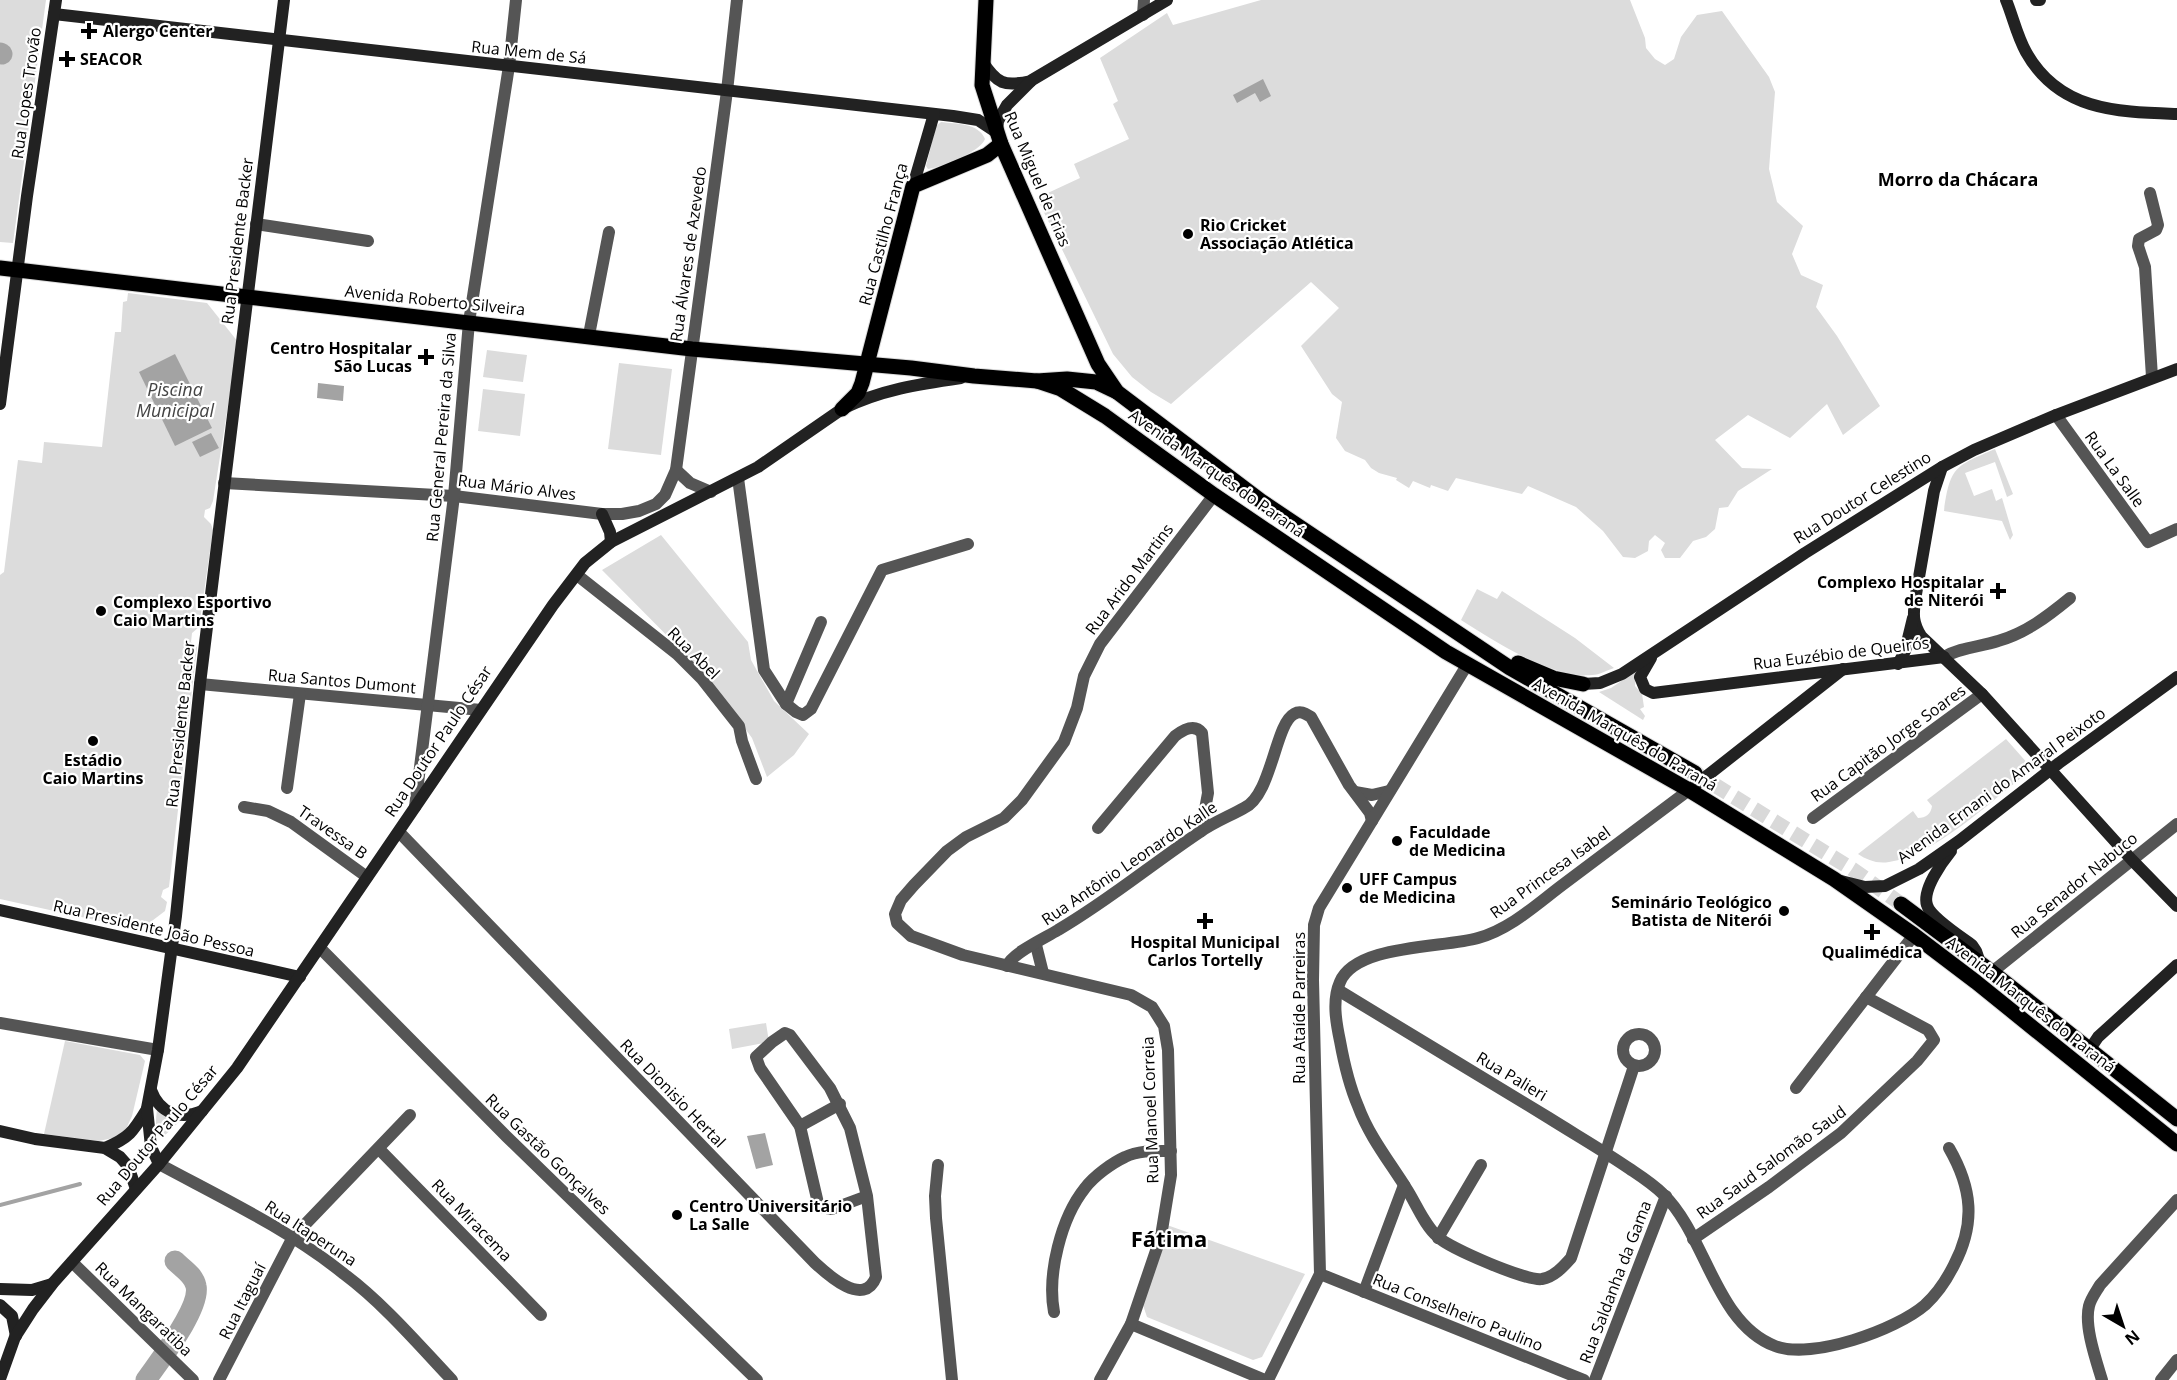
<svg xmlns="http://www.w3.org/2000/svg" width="2177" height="1380" viewBox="0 0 2177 1380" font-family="'Open Sans',sans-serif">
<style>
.green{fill:#dcdcdc}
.water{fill:#a3a3a3}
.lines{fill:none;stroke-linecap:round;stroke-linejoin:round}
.stream{stroke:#a3a3a3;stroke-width:4}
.river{stroke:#a3a3a3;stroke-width:21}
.primary-tunnel{stroke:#d9d9d9;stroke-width:15;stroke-dasharray:15 8;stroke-linecap:butt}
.primary-casing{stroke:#dbdbdb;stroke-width:17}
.street{stroke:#555;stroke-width:12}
.secondary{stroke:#222;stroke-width:12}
.primary{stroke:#000;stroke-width:15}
.poi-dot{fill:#000;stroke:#fff;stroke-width:2}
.labels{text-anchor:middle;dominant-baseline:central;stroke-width:4.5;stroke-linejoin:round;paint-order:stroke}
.poi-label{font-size:16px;font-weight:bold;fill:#000;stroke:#fff;text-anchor:start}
.street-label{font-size:16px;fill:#000;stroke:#fff}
.neighbourhood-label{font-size:18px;font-weight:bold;fill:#000;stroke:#fff}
.water-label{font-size:18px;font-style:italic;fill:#444;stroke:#fff}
.district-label{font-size:22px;font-weight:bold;fill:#000;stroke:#fff}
</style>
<rect width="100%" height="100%" fill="#fff"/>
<g class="green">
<polygon points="0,0 46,0 13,243 0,242"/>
<polygon points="1261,0 1630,0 1645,38 1646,48 1655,59 1665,65 1674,59 1681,37 1697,15 1722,11 1769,77 1775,92 1769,169 1777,202 1803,226 1792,254 1801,275 1823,285 1816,307 1837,336 1880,406 1843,435 1827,404 1790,438 1748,415 1715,440 1742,468 1772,469 1738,491 1728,507 1719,508 1715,529 1706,537 1693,541 1680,558 1665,558 1661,550 1665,543 1655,535 1649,541 1648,551 1635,558 1623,557 1603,531 1576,507 1528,486 1522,494 1456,478 1448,491 1431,485 1430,488 1413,481 1409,488 1396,480 1397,478 1379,473 1371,468 1365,460 1345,451 1336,438 1342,402 1332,394 1301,346 1339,308 1311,282 1171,404 1151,392 1132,377 1113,354 1037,198 1080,178 1074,164 1129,139 1113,104 1118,101 1100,58 1167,13 1173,25"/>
<path d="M941,122C956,124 979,123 985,139C980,152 942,167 928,169L926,166L936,126Z"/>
<polygon points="128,293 207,303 238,342 213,501 210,508 205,510 204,517 211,524 213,530 199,627 192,633 191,642 197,647 169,887 163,890 161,897 167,902 165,911 140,930 0,899 0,575 4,572 18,460 42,463 44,442 102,447 115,332 121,332 123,302 127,301"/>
<polygon points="487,350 527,355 523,382 483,377"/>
<polygon points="619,363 672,369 661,455 608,449"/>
<polygon points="483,389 525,394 520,436 478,431"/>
<path d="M1995,449L2013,494L2007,497L1995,462L1965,473L1974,496L1992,489L1996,501L2002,498L2013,535L2010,540L2002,521L1944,511C1950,466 1956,466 1995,449Z"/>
<polygon points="661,535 748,642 751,660 774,701 809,734 794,755 767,777 752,738 706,675 602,570"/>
<path d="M1477,589L1497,599L1502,591L1575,638L1614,668C1607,670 1600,675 1592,675C1553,679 1494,641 1461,620Z"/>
<polygon points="1636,671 1635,686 1642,694 1644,707 1640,709 1645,716 1643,720 1599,692 1611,688"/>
<path d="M2006,739L2029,765L2026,774C1990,802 1935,855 1889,862C1877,864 1867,860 1858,854L1913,811L1918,818C1926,818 1931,814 1932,806L1927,800Z"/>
<polygon points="766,1023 769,1042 732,1049 729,1029"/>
<polygon points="65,1041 140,1055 145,1061 132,1116 126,1129 117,1137 99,1141 44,1134"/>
<path d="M157,1109L172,1121L181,1120L162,1138C154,1130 156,1119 157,1109Z"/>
<polygon points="1167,1225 1305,1274 1262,1357 1253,1360 1147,1317 1140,1296"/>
</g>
<g class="water">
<polygon points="1263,79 1271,96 1260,102 1255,93 1237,103 1233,95"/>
<polygon points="175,354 212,428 175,446 139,372"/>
<polygon points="318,383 344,386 343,401 317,398"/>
<polygon points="211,433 219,448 200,457 192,442"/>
<polygon points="765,1133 773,1165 756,1169 747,1136"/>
</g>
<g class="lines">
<polyline class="stream" points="0,1205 80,1184"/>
<g class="river">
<polyline points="0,53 2,54"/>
<path d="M146,1380C159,1361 201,1308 196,1286C194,1275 182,1268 175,1261"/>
</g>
<polyline class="primary-tunnel" points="1695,773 1852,869 1901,904"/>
<g class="primary-casing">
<g id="primary">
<polyline points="986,0 982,85 1001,144 1098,364 1117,392 1261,501 1510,668 1695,773"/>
<polyline points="0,268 692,349 911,368 974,376 1037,381 1067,379 1096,382 1117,392"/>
<polyline points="1037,381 1061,389 1105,416 1214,495 1446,652 1689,790 1834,879 1914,935 1976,982 2177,1144"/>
<polyline points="842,409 858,393 862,383 913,186 987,155 1001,144"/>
<polyline points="1518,663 1553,678 1583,684"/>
<polyline points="1901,904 1992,972 2177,1119"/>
</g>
</g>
<g class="street">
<polyline points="1143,15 1144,0"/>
<polyline points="2150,193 2158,225 2156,230 2139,239 2138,246 2145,267 2152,377"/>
<polyline points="256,224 368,241"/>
<polyline points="589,335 609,232"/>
<polyline points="2056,415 2148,542 2177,529"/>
<polyline points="676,470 690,483 711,492"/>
<polyline points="738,478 764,670 786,704 796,712 803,715 811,709 882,570 968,544"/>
<polyline points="224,483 454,496 602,514 622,514 639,511 656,504 665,495 676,470 727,91 737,0"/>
<polyline points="577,575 677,654 702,679 739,726 742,741 756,779"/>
<path d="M1944,657C1961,647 1980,647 1998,641C2026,633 2048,616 2070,598"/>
<polyline points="200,684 481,710"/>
<polyline points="786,704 821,622"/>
<polyline points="287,788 300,694"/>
<polyline points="1355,792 1372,795 1389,791"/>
<polyline points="244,807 268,811 291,822 367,877"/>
<polyline points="415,807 454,496 469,322 509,66 516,0"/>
<polyline points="1813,818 1982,694"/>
<path d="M1098,828L1175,736C1183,730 1194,723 1202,733L1208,793L1201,831"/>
<path d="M399,832L815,1263C828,1275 864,1308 876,1277L867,1196L850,1128L830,1088L790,1035L785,1033L772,1042L756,1057L760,1068L800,1126L818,1203L821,1207L832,1209L867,1196"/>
<polyline points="1036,945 1043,973"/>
<polyline points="320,948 507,1137 757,1380"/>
<path d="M1007,966C1012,953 1045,938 1058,930C1108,901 1152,864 1200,832C1214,822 1230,816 1244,808C1272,795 1275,724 1294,714C1301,710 1306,714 1311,717L1349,785L1370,813L1372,821"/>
<polyline points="1992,972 2177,824"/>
<path d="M1338,990C1408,1033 1479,1075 1549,1118C1576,1135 1604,1151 1630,1169C1642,1177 1653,1184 1663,1194C1706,1235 1715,1323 1775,1346C1812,1360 1896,1330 1925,1305C1937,1294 1947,1279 1954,1265C1976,1223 1972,1188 1949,1148"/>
<polyline points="0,1023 158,1050"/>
<circle cx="1639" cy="1050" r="16"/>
<path d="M1634,1066L1571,1258C1563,1267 1554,1277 1542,1279C1528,1282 1449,1248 1438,1237C1424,1225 1416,1203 1406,1188C1389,1161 1369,1136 1358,1106C1349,1085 1344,1063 1340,1041C1336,1022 1332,1000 1340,982C1356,944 1444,948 1478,938C1511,929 1538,903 1565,883C1606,852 1648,821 1689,790"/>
<polyline points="1796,1088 1914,935"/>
<polyline points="800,1126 840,1104"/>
<polyline points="379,1149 541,1315"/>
<path d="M159,1164C222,1198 288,1229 344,1274C384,1304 418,1344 452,1380"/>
<polyline points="938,1165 935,1196 936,1218 952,1380"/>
<polyline points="1438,1238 1481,1165"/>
<polyline points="1693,1239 1769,1187 1841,1133 1917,1061 1934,1040 1928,1030 1866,997"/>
<polyline points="72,1262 193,1380"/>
<polyline points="1320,1274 1584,1380"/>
<polyline points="1364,1292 1404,1185"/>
<path d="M1054,1312C1047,1274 1061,1218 1085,1188C1094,1176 1112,1163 1125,1157C1139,1150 1156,1151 1171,1151"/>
<polyline points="1131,1324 1265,1380"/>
<polyline points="219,1380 293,1237 410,1115"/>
<polyline points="1100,1380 1131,1324 1161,1236 1171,1175 1168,1050 1164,1026 1152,1007 1131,995 963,955 911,936 897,923 895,914 901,900 914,885 947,851 966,837 1004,818 1022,800 1064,742 1077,708 1084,676 1100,644 1214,495"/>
<polyline points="1268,1380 1320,1274 1313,980 1314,925 1319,908 1467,665"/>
<polyline points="1595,1380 1666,1196"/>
<path d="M2102,1380C2096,1360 2084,1326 2089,1306C2091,1298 2096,1292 2100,1285L2177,1200"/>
<polyline points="2161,1380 2177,1360"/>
</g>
<g class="secondary">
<path d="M2006,0C2013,17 2017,36 2026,52C2059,111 2117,112 2177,114"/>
<polyline points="2036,0 2040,0"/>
<polyline points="54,14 953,116 978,120 996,132"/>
<path d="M982,61C997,84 1004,87 1031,81"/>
<polyline points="997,131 998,121 1007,105 1032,80 1167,0"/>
<polyline points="913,186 934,114"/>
<polyline points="0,404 27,196 56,0"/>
<path d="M1942,467L1934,491L1915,600C1913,615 1913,623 1921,636L1982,694L2132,860L2177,906"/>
<polyline points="602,514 610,532 611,542"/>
<polyline points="1651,658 1640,677 1645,689 1653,693 1944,657"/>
<polyline points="1898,664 1905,651 1913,618"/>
<polyline points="1583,684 1600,683 1622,674 1805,553 1942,467 1974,450 2056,415 2177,369"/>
<polyline points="1689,790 1843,669"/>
<path d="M1951,851C1942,862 1922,890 1927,905C1930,917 1961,937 1972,945L1976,951L1980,963"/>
<polyline points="1841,881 1865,887 1885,886 1919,869 1959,841 2059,763 2177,677"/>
<polyline points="0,910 300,977"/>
<polyline points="2090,1049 2098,1037 2177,965"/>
<path d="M151,1090C160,1114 180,1120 202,1111"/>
<polyline points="0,1131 35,1139 105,1148 120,1157 128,1166 136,1189"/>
<path d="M105,1148C129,1138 133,1132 147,1109"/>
<polyline points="159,1164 151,1147 147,1108 158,1050 176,916 200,684 284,0"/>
<polyline points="0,1289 32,1290 52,1284"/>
<polyline points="0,1305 12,1316 16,1336"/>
<path d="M0,1379L15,1337L33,1309L53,1283L159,1164L237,1068L553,605L585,563L611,542L758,467L842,409C880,390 919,384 961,378"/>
</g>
<use href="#primary" class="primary"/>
</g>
<g class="poi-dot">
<path d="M86 22h6v6h6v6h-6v6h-6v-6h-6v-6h6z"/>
<path d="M64 50h6v6h6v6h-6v6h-6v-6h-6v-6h6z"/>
<circle cx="1188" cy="234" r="6"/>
<path d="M423 348h6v6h6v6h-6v6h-6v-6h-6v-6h6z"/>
<path d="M1995 582h6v6h6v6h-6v6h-6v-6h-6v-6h6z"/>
<circle cx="101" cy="611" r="6"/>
<circle cx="93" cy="741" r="6"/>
<circle cx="1397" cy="841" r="6"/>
<circle cx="1347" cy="888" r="6"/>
<circle cx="1784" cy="911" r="6"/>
<path d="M1202 912h6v6h6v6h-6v6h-6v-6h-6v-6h6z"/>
<path d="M1869 923h6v6h6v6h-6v6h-6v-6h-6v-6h6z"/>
<circle cx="677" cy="1215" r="6"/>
</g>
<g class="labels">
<g class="poi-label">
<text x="103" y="31">Alergo Center</text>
<text x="80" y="59">SEACOR</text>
<text x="1200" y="225">Rio Cricket<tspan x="1200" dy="18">Associação Atlética</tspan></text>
<text x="412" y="348" text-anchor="end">Centro Hospitalar<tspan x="412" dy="18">São Lucas</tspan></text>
<text x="1984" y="582" text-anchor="end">Complexo Hospitalar<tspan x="1984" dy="18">de Niterói</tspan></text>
<text x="113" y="602">Complexo Esportivo<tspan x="113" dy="18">Caio Martins</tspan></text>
<text x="93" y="760" text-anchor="middle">Estádio<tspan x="93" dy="18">Caio Martins</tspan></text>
<text x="1409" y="832">Faculdade<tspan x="1409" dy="18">de Medicina</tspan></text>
<text x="1359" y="879">UFF Campus<tspan x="1359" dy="18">de Medicina</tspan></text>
<text x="1772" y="902" text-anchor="end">Seminário Teológico<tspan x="1772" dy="18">Batista de Niterói</tspan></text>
<text x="1205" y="942" text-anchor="middle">Hospital Municipal<tspan x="1205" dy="18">Carlos Tortelly</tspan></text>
<text x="1872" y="952" text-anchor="middle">Qualimédica</text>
<text x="689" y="1206">Centro Universitário<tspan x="689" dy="18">La Salle</tspan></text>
</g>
<g class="street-label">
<text transform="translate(529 52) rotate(6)">Rua Mem de Sá</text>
<text transform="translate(26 93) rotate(-82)">Rua Lopes Trovão</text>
<text transform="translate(1038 179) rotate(67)">Rua Miguel de Frias</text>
<text transform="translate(883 234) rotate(-75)">Rua Castilho França</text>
<text transform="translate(237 241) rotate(-83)">Rua Presidente Backer</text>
<text transform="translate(688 254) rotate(-82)">Rua Álvares de Azevedo</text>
<text transform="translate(435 300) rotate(6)">Avenida Roberto Silveira</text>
<text transform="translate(441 437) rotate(-85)">Rua General Pereira da Silva</text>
<text transform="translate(2115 469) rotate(54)">Rua La Salle</text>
<text transform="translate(1217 473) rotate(35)">Avenida Marquês do Paraná</text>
<text transform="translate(517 487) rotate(7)">Rua Mário Alves</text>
<text transform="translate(1862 497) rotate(-32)">Rua Doutor Celestino</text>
<text transform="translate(1129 579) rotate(-53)">Rua Arido Martins</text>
<text transform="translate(694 653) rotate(45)">Rua Abel</text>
<text transform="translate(1841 653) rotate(-7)">Rua Euzébio de Queirós</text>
<text transform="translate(342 681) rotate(5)">Rua Santos Dumont</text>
<text transform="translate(180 724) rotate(-84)">Rua Presidente Backer</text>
<text transform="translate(1625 734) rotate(30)">Avenida Marquês do Paraná</text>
<text transform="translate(438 741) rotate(-56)">Rua Doutor Paulo César</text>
<text transform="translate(1888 743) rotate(-36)">Rua Capitão Jorge Soares</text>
<text transform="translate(2001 785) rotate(-36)">Avenida Ernani do Amaral Peixoto</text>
<text transform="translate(333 832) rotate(35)">Travessa B</text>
<text transform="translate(1129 863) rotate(-34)">Rua Antônio Leonardo Kalle</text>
<text transform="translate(1550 872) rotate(-36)">Rua Princesa Isabel</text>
<text transform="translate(2074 885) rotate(-39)">Rua Senador Nabuco</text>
<text transform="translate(154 928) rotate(13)">Rua Presidente João Pessoa</text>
<text transform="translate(2031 1004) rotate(38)">Avenida Marquês do Paraná</text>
<text transform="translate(1299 1008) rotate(-90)">Rua Ataíde Parreiras</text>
<text transform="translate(1512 1076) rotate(31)">Rua Palieri</text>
<text transform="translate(673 1093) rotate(46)">Rua Dionisio Hertal</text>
<text transform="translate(1150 1110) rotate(-92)">Rua Manoel Correia</text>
<text transform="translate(157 1135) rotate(-50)">Rua Doutor Paulo César</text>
<text transform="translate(548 1154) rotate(44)">Rua Gastão Gonçalves</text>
<text transform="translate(1771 1162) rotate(-36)">Rua Saud Salomão Saud</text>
<text transform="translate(472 1220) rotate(46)">Rua Miracema</text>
<text transform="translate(311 1233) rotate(33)">Rua Itaperuna</text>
<text transform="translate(1615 1282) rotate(-69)">Rua Saldanha da Gama</text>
<text transform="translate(242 1301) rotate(-63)">Rua Itaguaí</text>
<text transform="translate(144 1309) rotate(44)">Rua Mangaratiba</text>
<text transform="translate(1458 1312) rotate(22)">Rua Conselheiro Paulino</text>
</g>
<g class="neighbourhood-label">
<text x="1958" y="179">Morro da Chácara</text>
</g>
<g class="water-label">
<text x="175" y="389">Piscina<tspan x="175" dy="21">Municipal</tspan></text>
</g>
<g class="district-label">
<text x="1169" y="1238">Fátima</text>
</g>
</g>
<g transform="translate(2123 1326) rotate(141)" stroke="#ffffff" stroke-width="4.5" paint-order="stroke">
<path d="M0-4.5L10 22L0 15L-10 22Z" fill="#000000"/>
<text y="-9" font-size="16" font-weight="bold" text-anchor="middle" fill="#000000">N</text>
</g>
</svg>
